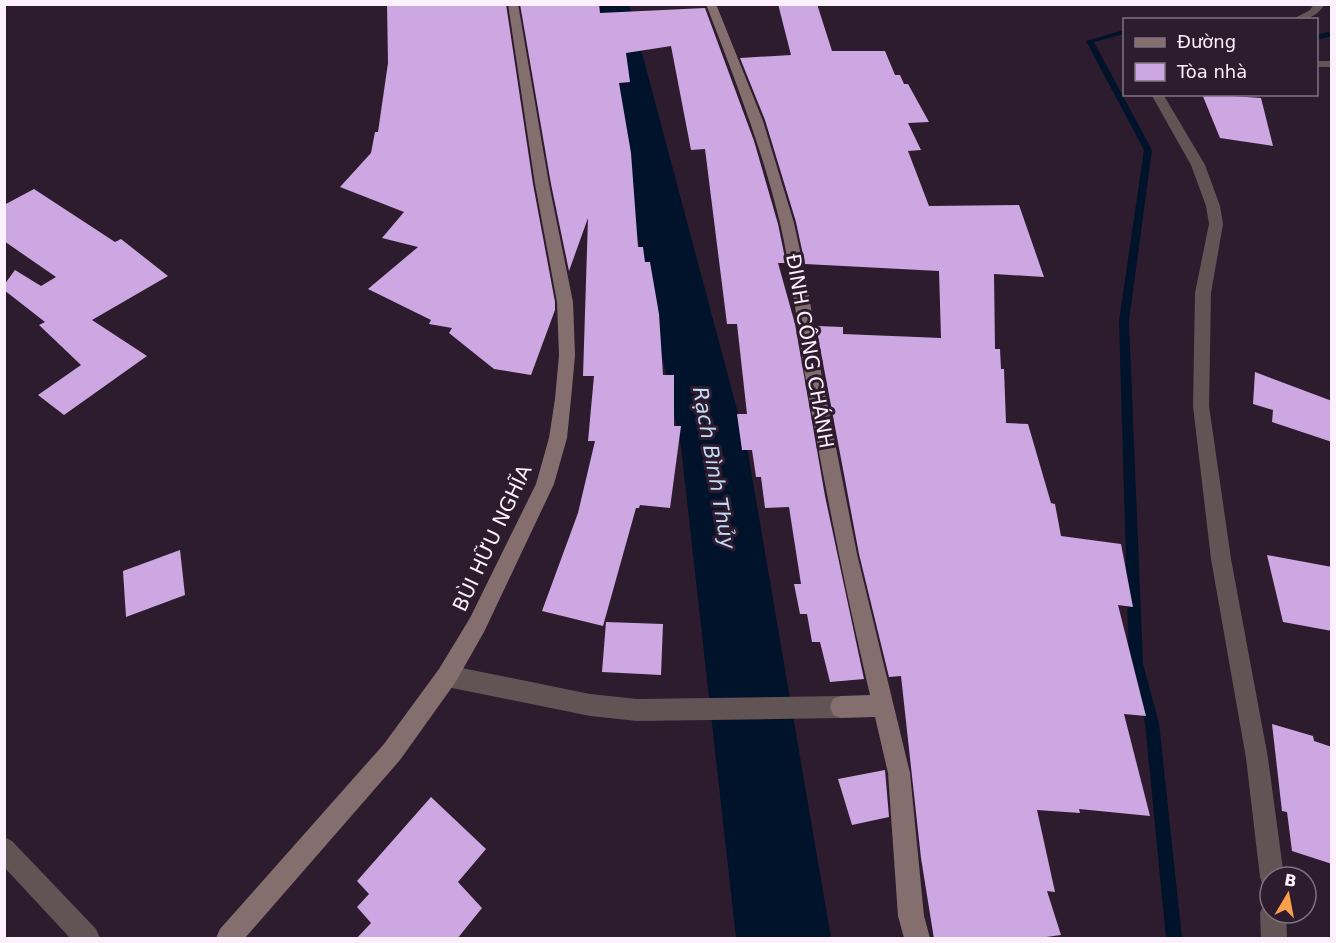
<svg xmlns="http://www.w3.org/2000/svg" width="1336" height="943" viewBox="0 0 1336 943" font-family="'DejaVu Sans',sans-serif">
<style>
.water{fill:#01132a}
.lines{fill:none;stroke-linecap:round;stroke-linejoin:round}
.stream{fill:#01132a;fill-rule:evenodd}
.river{fill:#01132a;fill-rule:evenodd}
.building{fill:#cda7e1}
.street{fill:#625454;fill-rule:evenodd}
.secondary{fill:#856f6e;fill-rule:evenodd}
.labels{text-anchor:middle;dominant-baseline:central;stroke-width:6;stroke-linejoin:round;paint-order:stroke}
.street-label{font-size:20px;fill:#fcf0fc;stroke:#2d1c2e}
.water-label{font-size:21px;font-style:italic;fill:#c1daf6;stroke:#2d1c2e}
</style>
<rect width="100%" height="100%" fill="#2d1c2e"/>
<polygon class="water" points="775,868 809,938 763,938"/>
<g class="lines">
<g class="stream">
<polygon points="1124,30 1124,34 1094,42 1152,150 1129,321 1143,664 1159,723 1182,938 1166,938 1145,723 1129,664 1119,321 1144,150 1086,41"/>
<polygon points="1332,31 1332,36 1316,40 1316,35"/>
</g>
<polygon class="river" points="589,4 629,4 747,447 831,938 736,938 681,447"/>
</g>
<g class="building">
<polygon points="387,4 506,4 533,184 555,302 555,310 531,375 494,369 449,333 452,328 429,324 431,320 368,289 418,247 382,238 404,212 340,187 371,153 375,132 378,132 388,63"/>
<polygon points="520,4 599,4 600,13 705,8 754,141 778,224 786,263 778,263 795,324 825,496 864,679 830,682 820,642 812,642 807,614 800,614 794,584 801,584 789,507 765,508 761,477 756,477 752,450 742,450 737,414 747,414 737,324 727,324 705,149 691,150 671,46 626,53 630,82 619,83 631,153 638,247 643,247 645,262 650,262 659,314 663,375 674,375 674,426 681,426 670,508 640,505 639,508 636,508 603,626 542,611 578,513 595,441 588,441 594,376 583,376 588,218 569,271 551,184"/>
<polygon points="778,4 817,4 832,51 885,51 895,75 900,75 904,84 908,84 929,122 908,123 921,150 908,151 929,206 1019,205 1044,277 994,274 995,349 1000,349 1001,369 1004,369 1006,423 1028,424 1051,503 1055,504 1061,536 1121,544 1133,607 1118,605 1146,716 1124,714 1150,816 1079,809 1080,813 1037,810 1055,892 1047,891 1061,935 1031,939 934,939 921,858 901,676 889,677 859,554 816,326 843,327 843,334 941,338 939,271 805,264 796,222 765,120 740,58 791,55"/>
<polygon points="1202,94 1261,98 1273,146 1220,138"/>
<polygon points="34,189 115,242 121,239 168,276 92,320 147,356 64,415 38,395 81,365 39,325 45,322 4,290 4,285 15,270 41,286 56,277 4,241 4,205"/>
<polygon points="1255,372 1332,401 1332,442 1272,422 1273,410 1253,404"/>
<polygon points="180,550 185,595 126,617 123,571"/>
<polygon points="1267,555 1332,567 1332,631 1283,622"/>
<polygon points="606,622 663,624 661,675 602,672"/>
<polygon points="1272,724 1313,736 1314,741 1332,747 1332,864 1292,851 1287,812 1282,811"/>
<polygon points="885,770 889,817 852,825 838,779"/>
<polygon points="431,797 486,849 458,882 482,908 457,939 356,939 371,923 357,907 369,894 357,881"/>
</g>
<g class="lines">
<g class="street">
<path d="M1314,4H1325C1315,18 1307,20 1291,20L1310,10Z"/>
<rect x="1316" y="61" width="16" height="6"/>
<polygon points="1151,94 1163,94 1205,165 1220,206 1223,224 1211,293 1209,406 1231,559 1268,758 1284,877 1270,877 1270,888 1263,886 1260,877 1246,758 1211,559 1193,406 1195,293 1209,224 1206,206 1191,165"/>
<polygon points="447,665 590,694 637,699 841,696 849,699 852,707 849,715 841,718 637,721 590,716 447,687 439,683 436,676 439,669"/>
<polygon points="4,837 12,841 96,929 100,938 70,938 4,867"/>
<polygon points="1270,902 1270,913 1286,913 1287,938 1261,938 1260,913 1264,904"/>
</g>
<g class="secondary">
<polygon points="508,4 518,4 549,184 573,302 575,355 571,399 567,438 554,484 484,632 455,683 400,760 245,938 216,938 220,929 384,744 439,669 470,618 536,484 549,438 555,399 559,355 557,302 535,184"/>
<path d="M706,4H716L763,121L794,223L807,283L821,372L857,554L910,773L924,916L930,938H904L898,916L888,773L875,717L841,718L833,715L830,707L833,699L841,696L870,695C845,589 824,483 805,375C797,325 792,274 780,223C762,148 734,77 706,4Z"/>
</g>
</g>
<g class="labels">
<g class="street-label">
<text transform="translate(810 351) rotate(80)">ĐINH CÔNG CHÁNH</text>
<text transform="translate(492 538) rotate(-65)">BÙI HỮU NGHĨA</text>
</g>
<g class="water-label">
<text transform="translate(714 468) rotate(80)">Rạch Bình Thủy</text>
</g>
</g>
<rect width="1336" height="943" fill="none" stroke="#fcf0fc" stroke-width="12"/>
<rect x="1123" y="18" width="195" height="78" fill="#2d1c2e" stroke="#807180" stroke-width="1.5"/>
<rect x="1135" y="38" width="30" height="9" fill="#856f6e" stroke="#807180" stroke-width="1.5"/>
<text x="1177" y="48" font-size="18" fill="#fcf0fc">Đường</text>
<rect x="1135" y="63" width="30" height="18" fill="#cda7e1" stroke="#807180" stroke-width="1.5"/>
<text x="1177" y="78" font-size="18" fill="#fcf0fc">Tòa nhà</text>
<g transform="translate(1288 895) rotate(10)"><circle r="28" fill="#2d1c2e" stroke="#807180" stroke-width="1.5"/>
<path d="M0-4.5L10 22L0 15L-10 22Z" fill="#f9a04c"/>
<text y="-9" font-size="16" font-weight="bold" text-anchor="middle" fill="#fcf0fc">B</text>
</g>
</svg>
